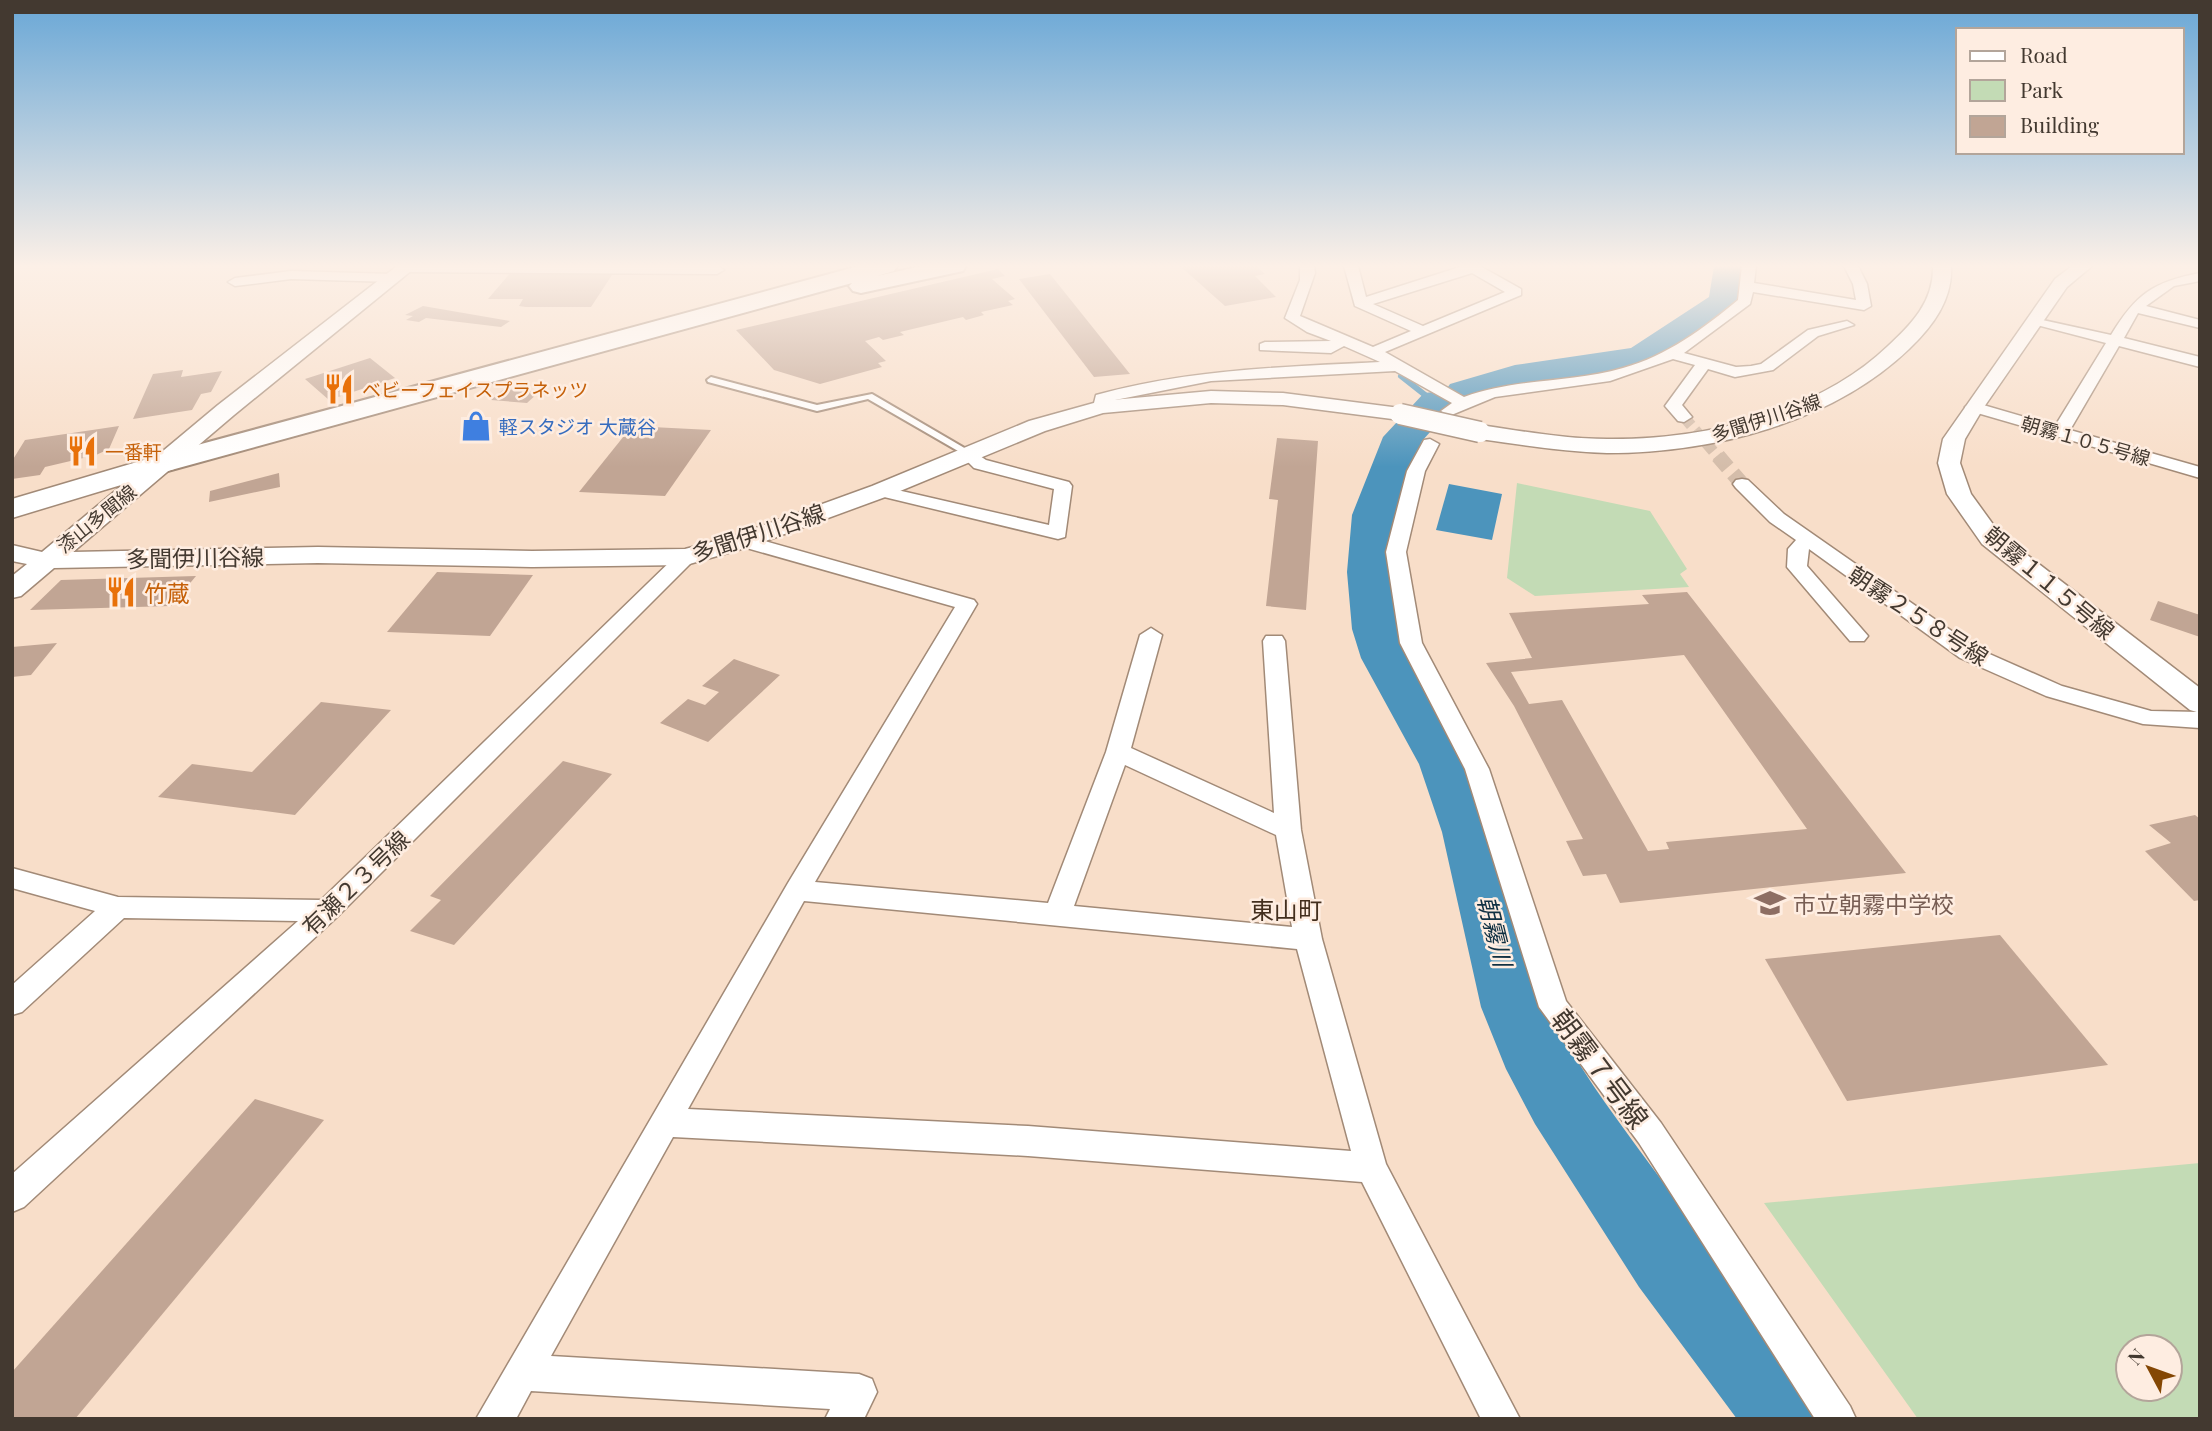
<svg xmlns="http://www.w3.org/2000/svg" width="2212" height="1431" viewBox="0 0 2212 1431" font-family="'Playfair Display','Noto Sans JP',serif">
<style>
.green{fill:#c3dbb5;fill-rule:evenodd}
.water{fill:#4c94bc}
.lines{fill:none;stroke-linecap:round;stroke-linejoin:round}
.stream{stroke:#4c94bc;stroke-width:6}
.river{fill:#4c94bc;fill-rule:evenodd}
.building{fill:#c1a594;fill-rule:evenodd}
.pedestrian-tunnel-far1{stroke:#d4bdaa;stroke-width:11;stroke-dasharray:11 6;stroke-linecap:butt}
.pedestrian-tunnel{stroke:#d4bdaa;stroke-width:15;stroke-dasharray:15 8;stroke-linecap:butt}
.service-casing{stroke:#a28a77;stroke-width:4}
.minor-casing{stroke:#a28a77;stroke-width:3}
.tertiary-casing{stroke:#a28a77;stroke-width:3}
.primary-casing{stroke:#a28a77;stroke-width:3}
.motorway-casing{stroke:#a28a77;stroke-width:4}
.service{fill:#fff;fill-rule:evenodd}
.minor{fill:#fff;fill-rule:evenodd}
.tertiary{fill:#fff;fill-rule:evenodd}
.primary{fill:#fff;fill-rule:evenodd}
.motorway{fill:#fff;fill-rule:evenodd}
.tertiary-bridge-casing{stroke:#a28a77;stroke-width:23;stroke-linecap:butt}
.tertiary-bridge{stroke:#fff;stroke-width:20}
.labels{text-anchor:middle;dominant-baseline:central;stroke-width:5;stroke-linejoin:round;paint-order:stroke}
.far-food-label{font-size:19px;fill:#c56008;stroke:#feede1;text-anchor:start}
.far-street-label{font-size:19px;fill:#433930;stroke:#feede1}
.far-shop-label{font-size:19px;fill:#366cbe;stroke:#feede1;text-anchor:start}
.street-label{font-size:23px;fill:#433930;stroke:#feede1}
.food-label{font-size:23px;fill:#c56008;stroke:#feede1;text-anchor:start}
.education-label{font-size:23px;fill:#785e54;stroke:#feede1;text-anchor:start}
.neighbourhood-label{font-size:24px;fill:#432f1e;stroke:#feede1}
.water-label{font-size:24px;font-style:italic;fill:#113143;stroke:#feede1}
.near-street-label{font-size:28px;fill:#433930;stroke:#feede1}
</style>
<rect width="100%" height="100%" fill="#f8dec9"/>
<g class="green">
<polygon points="1517,483 1650,511 1687,569 1680,574 1689,587 1535,596 1507,578"/>
<path d="M2200,1163V1419H1918L1764,1203ZM2128,1347H2170V1389H2128Z"/>
</g>
<polygon class="water" points="1449,484 1502,494 1492,540 1436,530"/>
<g class="lines">
<polyline class="stream" points="1401,376 1434,402"/>
<path class="river" d="M1714,266H1748C1739,279 1746,295 1737,308L1654,365L1521,386L1464,404L1457,402L1422,441L1396,515L1395,572L1402,629L1413,658L1475,764L1502,832L1549,1007C1572,1060 1607,1105 1640,1151C1699,1232 1761,1310 1823,1388L1836,1419H1737L1639,1287L1535,1124L1506,1069L1481,1007L1442,832L1419,764L1361,658L1352,629L1347,572L1352,515L1383,437L1424,393L1445,391L1450,384L1515,365L1631,348L1709,297Z"/>
</g>
<g class="building">
<polygon points="1180,266 1256,266 1265,274 1255,276 1276,297 1225,306"/>
<polygon points="998,269 1005,276 992,279 1015,299 1008,301 1013,305 981,312 984,315 966,320 963,317 900,332 904,335 883,340 879,337 865,341 886,361 878,363 882,367 820,384 774,370 736,330"/>
<polygon points="511,272 614,272 591,307 526,307 519,306 523,299 488,299"/>
<polygon points="1050,274 1130,374 1094,377 1019,279"/>
<polygon points="423,306 510,321 501,327 426,318 419,322 406,320 413,316 405,315"/>
<polygon points="370,358 395,378 329,400 305,379"/>
<polygon points="183,370 181,377 222,371 211,392 201,394 192,410 133,419 153,374"/>
<polygon points="504,389 539,392 527,403 491,400"/>
<polygon points="119,426 109,449 96,455 45,467 40,475 12,479 12,461 25,440"/>
<polygon points="632,426 711,430 665,496 579,492"/>
<polygon points="1277,438 1318,441 1306,610 1266,606 1278,500 1269,499"/>
<polygon points="279,473 280,487 209,502 210,491"/>
<polygon points="437,572 533,575 490,636 387,632"/>
<polygon points="196,576 171,606 30,610 61,580"/>
<path d="M1687,592L1906,873L1620,903L1606,874L1583,876L1566,841L1583,839L1514,706L1486,663L1532,658L1509,613L1649,604L1642,595ZM1684,655L1807,829L1666,842L1669,849L1648,851L1562,700L1529,704L1511,672Z"/>
<polygon points="2158,601 2200,615 2200,637 2150,620"/>
<polygon points="57,643 31,675 12,677 12,647"/>
<polygon points="734,659 780,675 708,742 660,723 688,699 705,705 719,692 702,686"/>
<polygon points="321,702 391,710 295,815 158,797 192,764 252,772"/>
<polygon points="563,761 612,774 454,945 410,931 441,900 430,896"/>
<polygon points="2195,815 2200,819 2200,900 2194,901 2145,851 2171,843 2149,825"/>
<polygon points="2000,935 2108,1065 1847,1101 1765,959"/>
<polygon points="255,1099 324,1120 75,1419 12,1419 12,1372"/>
</g>
<g class="lines">
<polyline class="pedestrian-tunnel-far1" points="1684,417 1719,458"/>
<polyline class="pedestrian-tunnel" points="1718,456 1742,484"/>
<g class="service-casing">
<polygon id="service" points="711,377 817,405 872,394 973,453 968,456 965,455 868,399 817,411 708,382 707,380"/>
</g>
<g class="minor-casing">
<g id="minor">
<polygon points="400,266 718,266 724,270 717,274 406,272 401,271"/>
<path d="M1300,266H1314L1315,273L1300,316L1373,347L1411,331L1355,306L1344,266H1358L1366,297L1463,266H1480L1521,289V295L1385,352L1464,397C1516,378 1571,383 1623,368C1667,356 1704,328 1738,300L1742,266H1756L1754,283L1856,300L1853,284L1844,266H1858L1867,284L1871,306L1864,310L1753,292L1750,304L1684,353L1736,367L1751,366L1761,364L1808,330L1847,321L1854,325L1818,336L1773,370L1735,377L1708,369L1682,405L1692,417L1684,422L1678,421L1665,406L1695,365L1673,359L1610,381L1495,397L1449,416L1441,411L1452,403L1395,371L1211,381L1110,401L1107,410H1095L1093,407L1096,395C1190,369 1284,367 1380,362L1344,346L1331,353L1260,350V344L1265,342L1331,341L1307,332L1285,318L1300,280ZM1472,273L1505,292L1423,326L1373,304Z"/>
<polygon points="291,271 393,274 400,278 393,282 291,279 235,286 228,282 235,278"/>
<path d="M2200,273V281L2174,286L2146,306L2200,320V328L2138,313L2124,338L2200,357V367L2119,346L2070,430L2200,467V478L1967,410L1965,407L1973,402L2055,426L2106,343L2029,323V317L2111,335C2136,294 2153,282 2200,273Z"/>
<polygon points="1430,439 1439,444 1425,471 1406,552 1422,643 1489,769 1566,1001 1661,1123 1850,1406 1856,1419 1815,1419 1639,1143 1539,1007 1465,769 1400,643 1386,552 1407,471 1424,440"/>
<polygon points="968,448 986,460 1069,482 1072,486 1065,537 1058,539 880,496 871,491 880,486 1049,525 1054,489 974,468 959,453"/>
<polygon points="1742,479 1748,480 1784,514 1976,648 2062,686 2151,711 2200,712 2200,728 2143,724 2046,696 1960,658 1809,549 1807,566 1868,636 1864,641 1850,641 1787,567 1788,549 1796,540 1770,522 1736,488 1733,484 1736,480"/>
<path d="M743,535L974,600L977,604L815,882L1048,903L1106,752L1140,635L1151,628L1162,635L1131,748L1274,813L1263,641L1266,636H1282L1285,641L1301,830L1322,939L1386,1164L1520,1419H1481L1362,1182L1028,1156L673,1137L551,1356L859,1374L872,1379L877,1392L864,1419H825L830,1409L531,1391L516,1419H476L788,883L955,607L736,545L733,541L736,537ZM1125,765L1276,835L1292,927L1074,906ZM804,901L1297,949L1351,1151L1028,1126L688,1109Z"/>
<polygon points="686,551 696,557 693,561 336,918 24,1207 12,1212 12,1174 298,921 124,918 22,1012 12,1015 12,985 95,911 12,888 12,868 118,897 321,900 679,553"/>
</g>
</g>
<g class="tertiary-casing">
<g id="tertiary">
<polygon points="397,266 417,266 234,415 73,552 318,547 532,551 685,549 734,536 872,486 1029,421 1101,401 1211,391 1283,393 1400,408 1411,414 1400,420 1283,405 1211,403 1103,413 1045,431 888,496 752,546 686,565 532,567 318,563 54,568 21,596 12,598 12,576 27,564 12,561 12,545 42,552 218,405"/>
<path d="M1933,266H1951C1953,300 1932,327 1909,349C1832,423 1712,453 1607,453C1565,452 1522,445 1480,439L1469,432L1480,425C1522,431 1564,439 1607,439C1703,440 1817,414 1888,346C1912,324 1934,301 1933,266Z"/>
<polygon points="2072,266 2092,266 2067,287 1984,407 1965,439 1960,463 1971,494 2000,534 2200,688 2200,713 2190,710 1982,544 1947,494 1938,463 1943,439 2055,279"/>
</g>
</g>
<g class="primary-casing">
<polygon id="primary" points="164,454 174,457 178,463 174,469 12,518 12,499"/>
</g>
<g class="motorway-casing">
<polygon id="motorway" points="859,266 897,266 894,271 877,276 922,266 966,266 963,271 861,293 853,291 849,286 852,283 164,472 153,469 149,463 153,457"/>
</g>
<use href="#service" class="service"/>
<use href="#minor" class="minor"/>
<use href="#tertiary" class="tertiary"/>
<use href="#primary" class="primary"/>
<use href="#motorway" class="motorway"/>
<g class="tertiary-bridge-casing">
<polyline id="tertiary-bridge" points="1400,414 1480,432"/>
</g>
<use href="#tertiary-bridge" class="tertiary-bridge"/>
</g>
<linearGradient id="sky" x2="0" y2="1"><stop stop-color="#69a7d6"/><stop offset="0.57" stop-color="#fcf0e7"/><stop offset="1" stop-color="#fcf0e7" stop-opacity="0"/></linearGradient>
<rect width="2212" height="467" fill="url(#sky)"/>
<defs>
<g id="restaurant-bare" transform="scale(2.415)"><path d="M-5-6h1v4h1v-4h1v4h1v-4h1v5L-1.5 .5V6h-2V.5L-5-1ZM5-6V6H3V1.5H1.5Q1.5-4 5-6Z" fill="#e8710a" stroke="#feede1" stroke-width="2.5" paint-order="stroke"/></g>
<g id="shop-bare" transform="scale(2.415)"><path d="M-5-2.5h2.3a2.7 3.5 0 0 1 5.4 0H5L5.5 6h-11ZM-1.5-2.5h3a1.5 2.3 0 0 0-3 0Z" fill="#3f7fe0" stroke="#feede1" stroke-width="2.5" paint-order="stroke"/></g>
<g id="school-bare" transform="scale(2.415)"><path d="M0-5L7-2L0 1L-7-2ZM-4 1L0 2.5L4 1V4Q0 6-4 4Z" fill="#8d6e63" stroke="#feede1" stroke-width="2.5" paint-order="stroke"/></g>
</defs>
<g fill-rule="evenodd">
<use href="#restaurant-bare" x="339" y="389"/>
<use href="#shop-bare" x="476" y="426"/>
<use href="#restaurant-bare" x="82" y="451"/>
<use href="#restaurant-bare" x="121" y="592"/>
<use href="#school-bare" x="1770" y="903"/>
</g>
<g class="labels">
<g class="far-food-label">
<text x="362" y="389">ベビーフェイスプラネッツ</text>
<text x="105" y="451">一番軒</text>
</g>
<g class="far-street-label">
<text transform="translate(1766 417) rotate(-18)">多聞伊川谷線</text>
<text transform="translate(2086 440) rotate(16)">朝霧１０５号線</text>
<text transform="translate(96 518) rotate(-39)">漆山多聞線</text>
</g>
<g class="far-shop-label">
<text x="499" y="426">軽スタジオ 大蔵谷</text>
</g>
<g class="street-label">
<text transform="translate(758 532) rotate(-18)">多聞伊川谷線</text>
<text transform="translate(195 557) rotate(-1)">多聞伊川谷線</text>
<text transform="translate(2050 582) rotate(40)">朝霧１１５号線</text>
<text transform="translate(1919 615) rotate(33)">朝霧２５８号線</text>
<text transform="translate(355 882) rotate(-44)">有瀬２３号線</text>
</g>
<g class="food-label">
<text x="144" y="592">竹蔵</text>
</g>
<g class="education-label">
<text x="1793" y="903">市立朝霧中学校</text>
</g>
<g class="neighbourhood-label">
<text x="1286" y="909">東山町</text>
</g>
<g class="water-label">
<text transform="translate(1496 931) rotate(76)">朝霧川</text>
</g>
<g class="near-street-label">
<text transform="translate(1601 1068) rotate(53)">朝霧７号線</text>
</g>
</g>
<rect width="2212" height="1431" fill="none" stroke="#433930" stroke-width="28"/>
<rect x="1956" y="28" width="228" height="126" fill="#feede1" stroke="#b3a59a" stroke-width="2"/>
<rect x="1970" y="51" width="35" height="10" fill="#ffffff" stroke="#b3a59a" stroke-width="2"/>
<text x="2020" y="63" font-size="21" fill="#433930">Road</text>
<rect x="1970" y="80" width="35" height="21" fill="#c3dbb5" stroke="#b3a59a" stroke-width="2"/>
<text x="2020" y="98" font-size="21" fill="#433930">Park</text>
<rect x="1970" y="116" width="35" height="21" fill="#c1a594" stroke="#b3a59a" stroke-width="2"/>
<text x="2020" y="133" font-size="21" fill="#433930">Building</text>
<g transform="translate(2149 1368) rotate(311)"><circle r="33" fill="#feede1" stroke="#b3a59a" stroke-width="2"/>
<path d="M0-5L12 26L0 18L-12 26Z" fill="#844704"/>
<text y="-10" font-size="19" font-weight="bold" text-anchor="middle" fill="#433930">N</text>
</g>
</svg>
